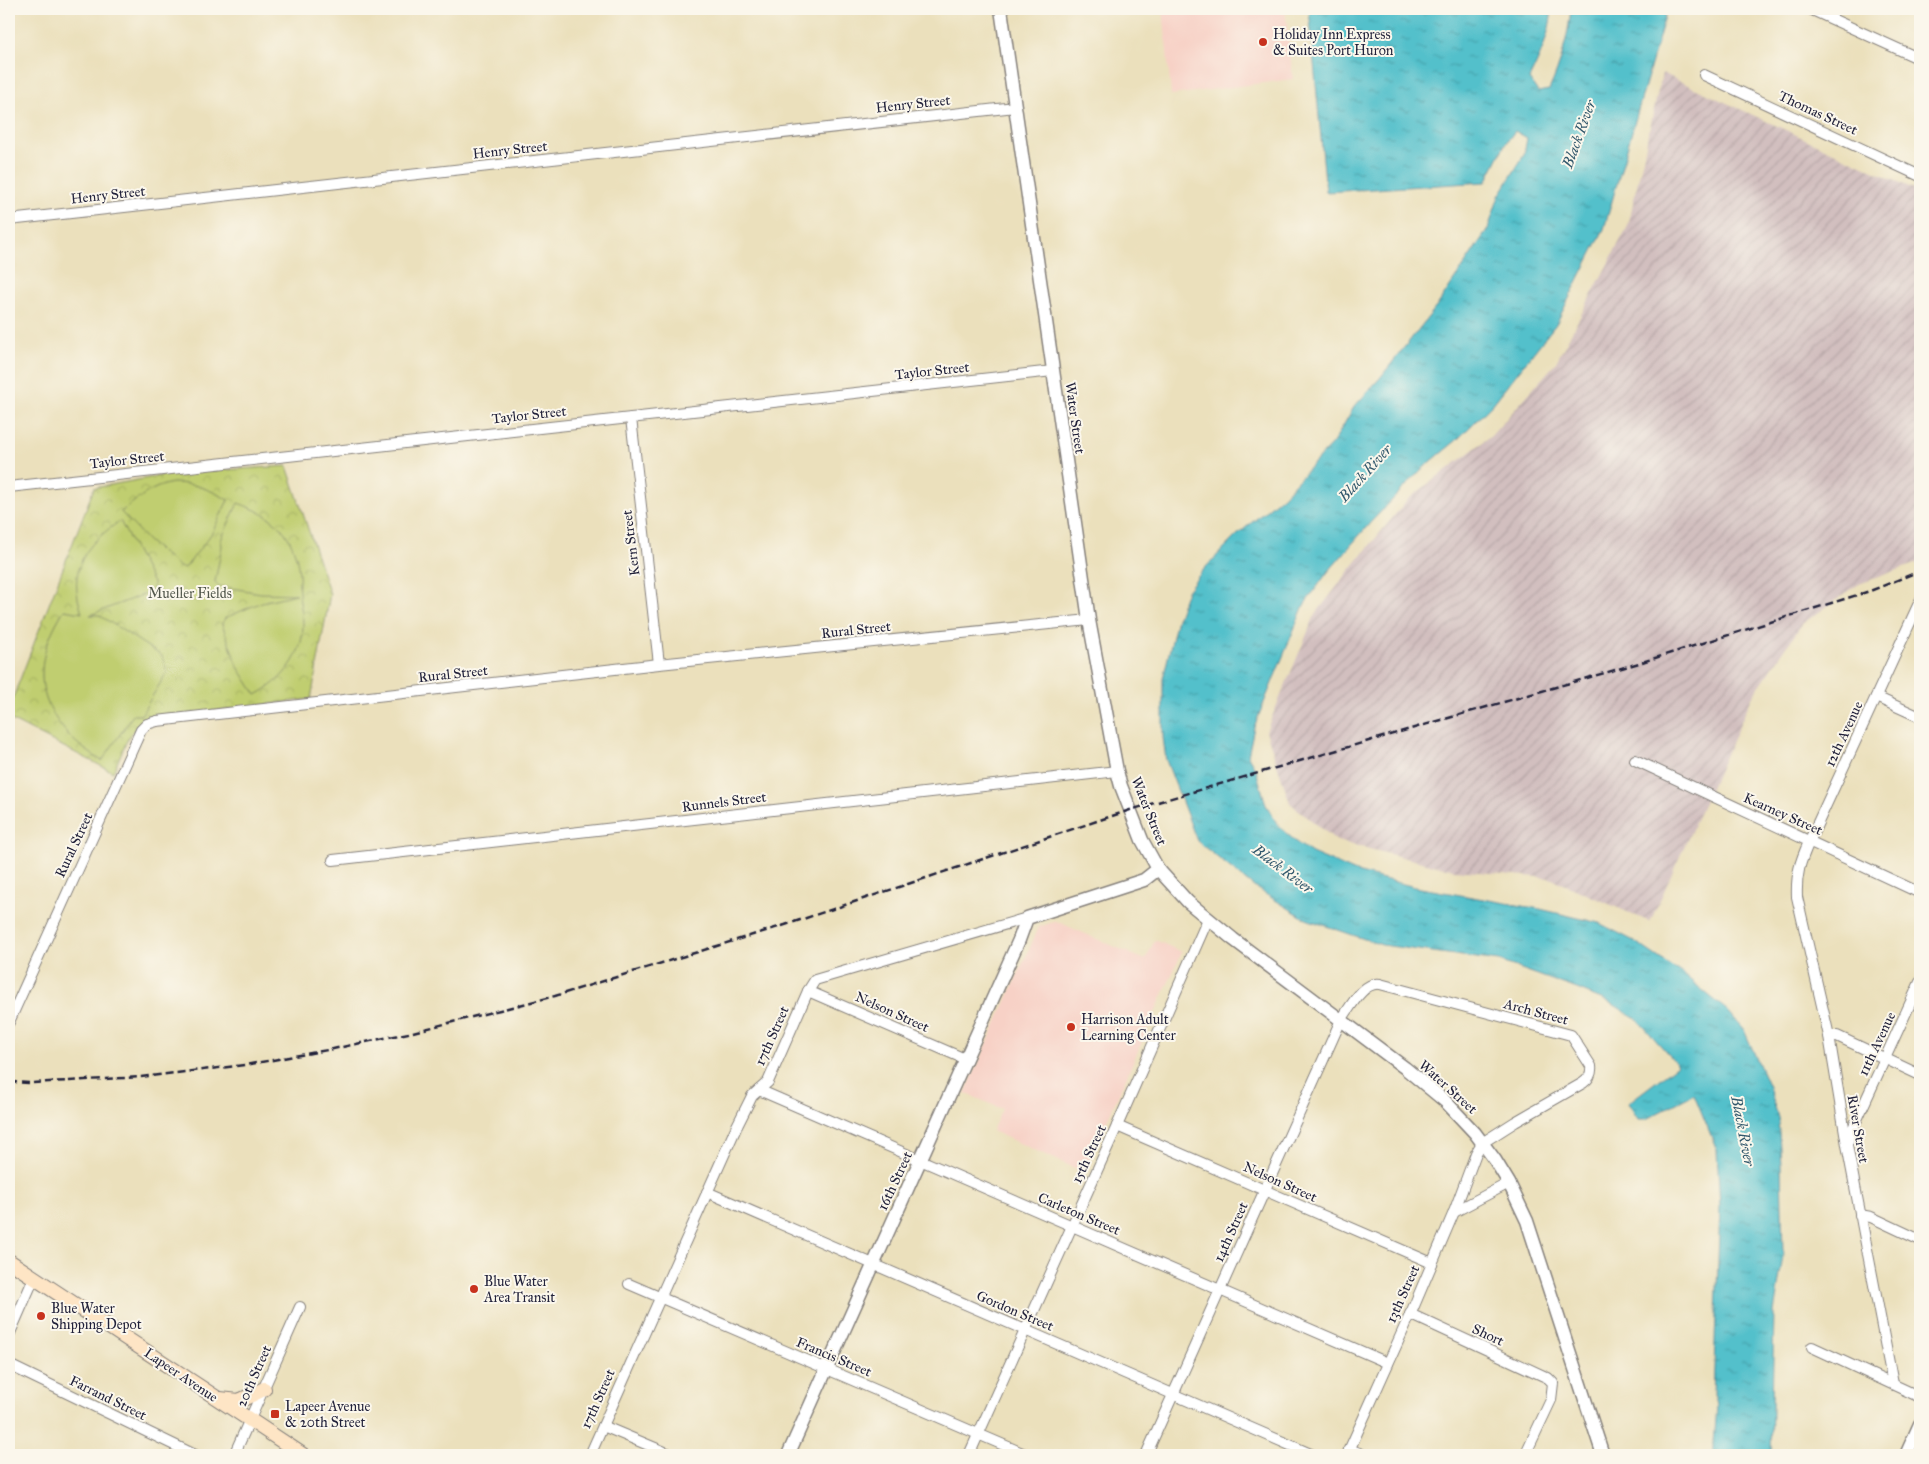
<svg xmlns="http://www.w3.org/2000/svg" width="1929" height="1464" viewBox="0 0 1929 1464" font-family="'IM FELL Great Primer',serif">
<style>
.built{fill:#f7d1c6}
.industrial{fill:url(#industrial-furrows)}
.park{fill:url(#park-crowns);stroke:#717856}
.garden{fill:#c0ce70;stroke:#717856}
.water{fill:url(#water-ripples);stroke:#3a7183}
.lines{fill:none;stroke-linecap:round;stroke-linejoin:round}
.minor-casing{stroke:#86817c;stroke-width:12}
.tertiary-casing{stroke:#86817c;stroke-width:15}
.secondary-casing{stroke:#86817c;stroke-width:16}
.minor{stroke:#fff;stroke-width:10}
.tertiary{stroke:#fff;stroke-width:12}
.secondary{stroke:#fee5c5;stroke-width:14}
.rail{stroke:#22223b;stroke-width:2.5;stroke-dasharray:8 4;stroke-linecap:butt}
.poi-dot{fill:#c8321e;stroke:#fbf7ec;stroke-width:2}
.labels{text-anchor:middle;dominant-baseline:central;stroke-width:4;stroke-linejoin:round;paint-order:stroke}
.poi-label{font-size:14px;fill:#22223b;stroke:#fbf7ec;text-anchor:start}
.street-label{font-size:14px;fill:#22223b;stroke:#fbf7ec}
.park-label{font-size:14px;fill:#51564b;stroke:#fbf7ec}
.water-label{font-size:15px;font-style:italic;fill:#33596d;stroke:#fbf7ec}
</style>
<defs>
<pattern id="industrial-furrows" width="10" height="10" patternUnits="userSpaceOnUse" patternTransform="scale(1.25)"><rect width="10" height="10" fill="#d2bfbf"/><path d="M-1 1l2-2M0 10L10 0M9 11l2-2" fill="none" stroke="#b4a4a5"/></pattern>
<pattern id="park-crowns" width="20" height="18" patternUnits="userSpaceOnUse" patternTransform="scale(1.25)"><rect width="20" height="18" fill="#c0ce70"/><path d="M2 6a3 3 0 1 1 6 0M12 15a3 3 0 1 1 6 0" fill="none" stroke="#a5b162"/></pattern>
<pattern id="water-ripples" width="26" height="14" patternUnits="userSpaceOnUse" patternTransform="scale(1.25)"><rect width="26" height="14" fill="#53c0cb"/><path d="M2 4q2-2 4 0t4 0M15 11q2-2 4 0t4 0" fill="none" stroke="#449ca6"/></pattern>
</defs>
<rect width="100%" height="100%" fill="#fbf7ec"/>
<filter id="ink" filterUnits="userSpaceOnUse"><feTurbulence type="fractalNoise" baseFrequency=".02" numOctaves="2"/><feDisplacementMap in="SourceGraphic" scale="10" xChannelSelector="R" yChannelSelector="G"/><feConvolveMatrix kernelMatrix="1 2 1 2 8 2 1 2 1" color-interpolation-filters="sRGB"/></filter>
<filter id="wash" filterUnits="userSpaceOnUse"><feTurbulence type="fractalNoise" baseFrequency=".0096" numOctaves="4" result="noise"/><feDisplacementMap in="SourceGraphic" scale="20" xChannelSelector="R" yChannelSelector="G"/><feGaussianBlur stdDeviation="1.12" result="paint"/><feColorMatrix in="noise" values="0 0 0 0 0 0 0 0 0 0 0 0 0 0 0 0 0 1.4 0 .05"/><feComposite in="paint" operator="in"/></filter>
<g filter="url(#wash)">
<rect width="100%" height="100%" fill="#ebe0bc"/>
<g class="built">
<polygon points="1163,9 1285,9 1293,79 1171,95"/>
<polygon points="1056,921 1145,960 1155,940 1182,952 1084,1172 992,1131 1002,1109 965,1093 1039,927"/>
</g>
<polygon class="industrial" points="1662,73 1920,192 1920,562 1859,584 1802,624 1752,697 1650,922 1550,878 1454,870 1337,841 1290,803 1266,731 1315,615 1348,572 1407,500 1491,436 1555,364 1628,226"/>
<path class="park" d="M287,466L330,594L311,699L147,719C128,728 122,754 113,772L9,719V708L94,488L175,473Z"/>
<g class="garden">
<path d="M173,483C194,483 210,489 228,500L212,533L186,567L181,568L148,541L121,512C137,499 152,486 173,483Z"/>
<path d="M238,503C275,516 294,532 299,573C300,580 298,586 299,592C299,602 303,612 303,623C304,655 283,681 256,695L238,667L222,624L225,618L262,602L296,594L261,593L219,586L215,582L222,546L221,540Z"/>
<path d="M120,521L154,585L150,592L90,615H99L162,656L167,672L141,715H133L102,761C90,753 77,745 68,734C31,694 37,653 64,610L82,613C67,570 84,545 120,521Z"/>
</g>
<path class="water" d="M1309,9H1552C1550,34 1540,57 1529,79L1538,92L1549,90C1561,64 1568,37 1571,9H1667L1604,229L1556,324L1492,405L1457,440L1422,469L1370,523L1327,573L1304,605L1254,727L1248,756L1256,770L1266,805L1278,825L1297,843L1312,853L1356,872L1415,887L1540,909L1599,923L1634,941L1684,975L1728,1011L1744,1030L1769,1087L1778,1117L1781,1165L1783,1256L1774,1312L1771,1455H1713L1717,1406L1713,1395L1720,1207L1717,1150L1694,1094L1646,1119H1638L1628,1103L1678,1065L1637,1019L1611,1003L1577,989L1499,961L1382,945L1306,919L1254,887L1197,841L1166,760L1163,737V679L1177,619L1187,591L1204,569L1236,536L1283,496L1333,443L1354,407L1380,378L1437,306L1488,229L1499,196L1524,155L1527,138L1515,131L1505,144L1486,182L1326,192Z"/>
</g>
<g filter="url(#ink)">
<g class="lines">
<g class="minor-casing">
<g id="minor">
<polyline points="1810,9 1920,59"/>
<polyline points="1704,75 1920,176"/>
<polyline points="9,220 1015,107"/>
<polyline points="631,418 659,664"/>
<polyline points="9,487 1053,371"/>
<polyline points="1876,697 1920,717"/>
<polyline points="1635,760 1920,893"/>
<polyline points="333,860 1117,771"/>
<polyline points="808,991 965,1059"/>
<polyline points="9,1022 141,730 147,724 157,721 659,664 1089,620"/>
<polyline points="1829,1036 1837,1036 1920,1075"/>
<polyline points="759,1090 1388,1363"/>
<polyline points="1117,1126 1432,1263"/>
<polyline points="1847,1144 1854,1126 1920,982"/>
<polyline points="707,1192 1313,1455"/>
<polyline points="1454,1212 1509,1183"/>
<polyline points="1860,1215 1871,1217 1920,1240"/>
<polyline points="629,1284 1027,1455"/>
<polyline points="1410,1314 1548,1378 1553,1383 1551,1400 1525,1455"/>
<polyline points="9,1335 34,1278"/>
<polyline points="1812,1347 1920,1397"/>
<polyline points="9,1365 195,1455"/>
<path d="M1893,1384L1847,1145L1829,1036L1797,897C1796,874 1800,862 1809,842L1920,601"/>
<polyline points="603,1426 672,1455"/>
<polyline points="1349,1449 1364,1455"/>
<polyline points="234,1455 300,1307"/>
<polyline points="590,1455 736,1128 752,1096 768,1082 808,991 815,980 1027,918"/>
<polyline points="969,1455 1117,1126 1208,919"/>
<path d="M1146,1455L1341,1020C1350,1008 1363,981 1380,984L1571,1035L1591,1066C1592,1074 1589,1079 1583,1083L1515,1122L1482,1143L1476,1153L1454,1212L1414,1306L1347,1455"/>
</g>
</g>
<g class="tertiary-casing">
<g id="tertiary">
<polyline points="1001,9 1089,620 1117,771 1121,786 1142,840 1158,869 1188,902 1233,939 1405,1068 1445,1101 1475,1133 1495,1160 1509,1183 1527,1221 1603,1455"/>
<polyline points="788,1455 1019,940 1027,918 1144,880 1158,869"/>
<polyline points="1906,1455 1920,1424"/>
</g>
</g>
<g class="secondary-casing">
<g id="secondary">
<polyline points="9,1261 303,1455"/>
<polyline points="220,1399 239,1401 264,1389"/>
</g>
</g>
<use href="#minor" class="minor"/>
<use href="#tertiary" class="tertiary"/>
<use href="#secondary" class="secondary"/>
<polyline class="rail" points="9,1082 31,1083 141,1077 245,1065 333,1049 413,1032 555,996 785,925 1130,810 1639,663 1870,591 1920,571"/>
</g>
</g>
<g class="poi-dot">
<circle cx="1263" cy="42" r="5"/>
<circle cx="1071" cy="1027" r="5"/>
<circle cx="474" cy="1289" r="5"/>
<circle cx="41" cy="1316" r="5"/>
<rect x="270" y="1409" width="10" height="10" rx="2.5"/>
</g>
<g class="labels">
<g class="poi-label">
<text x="1273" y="34">Holiday Inn Express<tspan x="1273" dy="16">&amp; Suites Port Huron</tspan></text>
<text x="1081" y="1019">Harrison Adult<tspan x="1081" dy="16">Learning Center</tspan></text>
<text x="484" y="1281">Blue Water<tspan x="484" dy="16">Area Transit</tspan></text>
<text x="51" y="1308">Blue Water<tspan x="51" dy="16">Shipping Depot</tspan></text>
<text x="285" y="1406">Lapeer Avenue<tspan x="285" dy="16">&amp; 20th Street</tspan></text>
</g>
<g class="street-label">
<text transform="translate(913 104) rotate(-6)">Henry Street</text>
<text transform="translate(1818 113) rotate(25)">Thomas Street</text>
<text transform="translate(510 150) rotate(-6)">Henry Street</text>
<text transform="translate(108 195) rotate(-6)">Henry Street</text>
<text transform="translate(932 371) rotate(-6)">Taylor Street</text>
<text transform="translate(529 415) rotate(-6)">Taylor Street</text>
<text transform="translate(1075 418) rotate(82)">Water Street</text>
<text transform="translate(127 460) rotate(-6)">Taylor Street</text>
<text transform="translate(631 543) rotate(-97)">Kern Street</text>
<text transform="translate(856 630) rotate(-6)">Rural Street</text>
<text transform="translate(453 674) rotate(-6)">Rural Street</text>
<text transform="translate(1844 734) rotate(-65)">12th Avenue</text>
<text transform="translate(724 802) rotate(-7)">Runnels Street</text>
<text transform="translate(1149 811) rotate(68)">Water Street</text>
<text transform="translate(1783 814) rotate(24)">Kearney Street</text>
<text transform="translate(74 845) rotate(-65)">Rural Street</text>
<text transform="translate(892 1012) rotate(24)">Nelson Street</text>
<text transform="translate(1536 1012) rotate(15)">Arch Street</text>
<text transform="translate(772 1036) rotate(-66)">17th Street</text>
<text transform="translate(1877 1044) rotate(-65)">11th Avenue</text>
<text transform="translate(1448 1087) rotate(42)">Water Street</text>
<text transform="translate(1858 1129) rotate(80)">River Street</text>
<text transform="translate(1089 1154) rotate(-65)">15th Street</text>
<text transform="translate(895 1181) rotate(-65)">16th Street</text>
<text transform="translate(1280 1182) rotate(24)">Nelson Street</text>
<text transform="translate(1079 1214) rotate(23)">Carleton Street</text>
<text transform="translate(1231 1232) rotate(-66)">14th Street</text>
<text transform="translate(1403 1294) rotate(-66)">13th Street</text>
<text transform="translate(1015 1311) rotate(23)">Gordon Street</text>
<text transform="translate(1488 1335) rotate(25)">Short</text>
<text transform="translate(834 1357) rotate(23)">Francis Street</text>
<text transform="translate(181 1375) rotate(34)">Lapeer Avenue</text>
<text transform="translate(254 1376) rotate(-66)">20th Street</text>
<text transform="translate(108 1398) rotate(26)">Farrand Street</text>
<text transform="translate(598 1399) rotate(-66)">17th Street</text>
</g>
<g class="park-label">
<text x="190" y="593">Mueller Fields</text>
</g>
<g class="water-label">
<text transform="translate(1579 134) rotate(-70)">Black River</text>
<text transform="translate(1365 473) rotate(-48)">Black River</text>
<text transform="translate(1283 869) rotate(37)">Black River</text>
<text transform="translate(1743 1131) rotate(79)">Black River</text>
</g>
</g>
<rect width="1929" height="1464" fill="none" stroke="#fbf7ec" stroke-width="30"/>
</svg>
